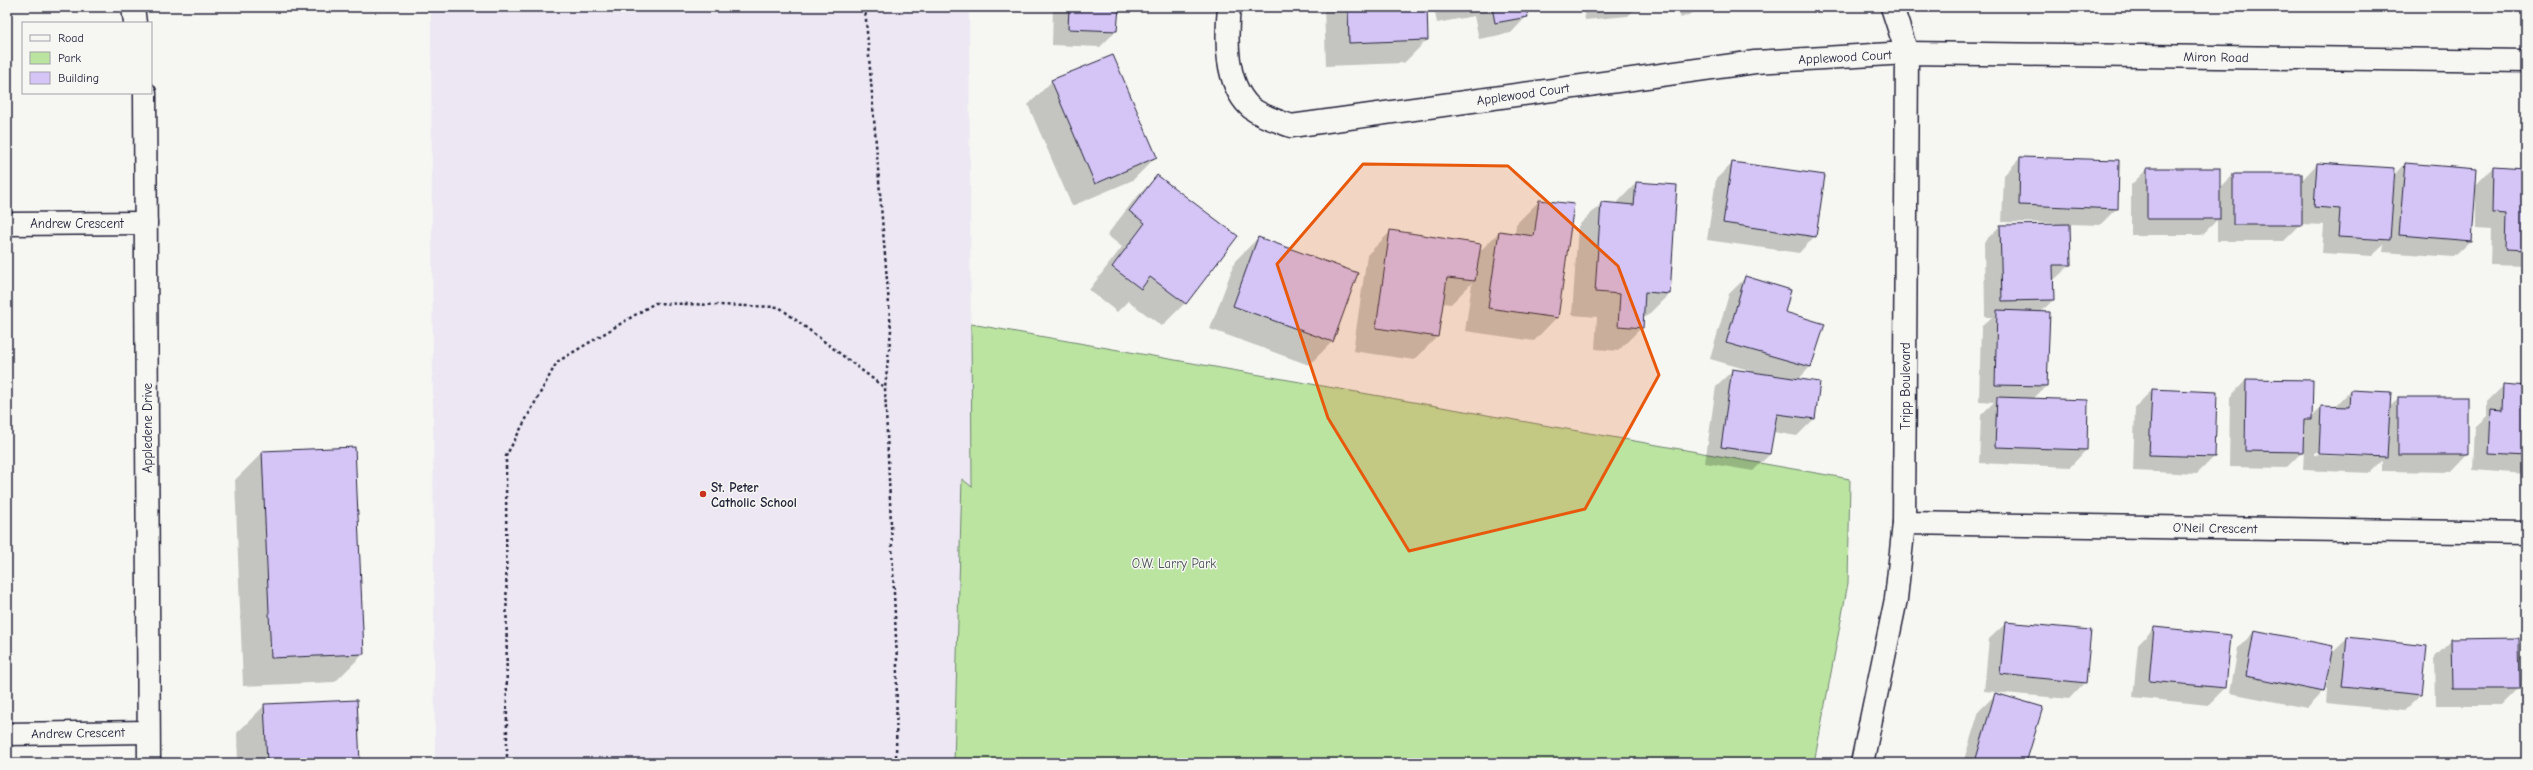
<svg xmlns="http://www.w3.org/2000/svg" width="2533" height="770" viewBox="0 0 2533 770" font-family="'Comic Neue',sans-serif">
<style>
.built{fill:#ece7f3}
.green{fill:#bbe4a1;stroke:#6e836e}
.shadow{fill:#0003;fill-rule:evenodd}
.building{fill:#d5c5f6;stroke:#22223b}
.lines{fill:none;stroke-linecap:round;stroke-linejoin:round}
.street-casing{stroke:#22223b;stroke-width:25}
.path{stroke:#22223b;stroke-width:2.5;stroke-dasharray:3 3;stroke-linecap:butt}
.street{stroke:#f6f6f2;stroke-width:22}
.marked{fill:#e8590c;fill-opacity:0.2;stroke:#e8590c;stroke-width:3;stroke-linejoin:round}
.poi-dot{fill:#c8321e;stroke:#f6f6f2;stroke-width:1.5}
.labels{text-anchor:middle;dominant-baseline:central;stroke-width:3;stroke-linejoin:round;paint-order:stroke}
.street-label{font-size:13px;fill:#22223b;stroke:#f6f6f2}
.poi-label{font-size:13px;font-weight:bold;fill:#22223b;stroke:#f6f6f2;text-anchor:start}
.park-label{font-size:13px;fill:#485254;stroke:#f6f6f2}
</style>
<rect width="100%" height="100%" fill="#f6f6f2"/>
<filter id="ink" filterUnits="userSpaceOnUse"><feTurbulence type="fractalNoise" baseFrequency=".025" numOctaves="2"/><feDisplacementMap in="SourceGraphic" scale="8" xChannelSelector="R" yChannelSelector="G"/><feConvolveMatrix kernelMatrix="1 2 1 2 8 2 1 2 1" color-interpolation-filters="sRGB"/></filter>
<g filter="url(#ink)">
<polygon class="built" points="431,7 969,7 973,763 435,763"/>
<polygon class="green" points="971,324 1850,479 1848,583 1814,763 954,763 962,479 972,487"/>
<g class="shadow">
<polygon points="1053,7 1118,7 1116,31 1100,47 1052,45"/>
<polygon points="1324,7 1426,7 1427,40 1404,63 1326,66"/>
<polygon points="1434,7 1525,7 1527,16 1511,33 1479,39 1474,16 1437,23"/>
<polygon points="1583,7 1637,7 1628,16 1585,20"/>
<polygon points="1676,7 1707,7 1681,18"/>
<polygon points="1112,56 1156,157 1133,180 1072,206 1028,105 1052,81"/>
<polygon points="2020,158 2117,208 2100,225 2069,224 2070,265 2053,281 2053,300 2040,313 2049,313 2046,386 2033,399 2087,401 2086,450 2070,467 1979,463 1981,415 1994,402 1979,401 1981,327 1992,317 1985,317 1984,242 2000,226 2055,225 2055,223 2002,222 2004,175"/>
<polygon points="1733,163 1815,236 1799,253 1707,240 1716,179"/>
<polygon points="2317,164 2393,177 2405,164 2475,186 2493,167 2526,169 2526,266 2490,265 2491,230 2476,229 2476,187 2471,241 2454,257 2383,252 2384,245 2372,256 2322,253 2324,225 2301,224 2284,241 2217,241 2217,220 2202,235 2131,235 2131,185 2147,169 2219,189 2233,175 2301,181"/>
<polygon points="1157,176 1236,236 1185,303 1162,326 1128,301 1117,312 1089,290 1122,247 1107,235 1134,200"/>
<polygon points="1636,183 1669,294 1646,317 1642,317 1642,327 1618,351 1595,349 1597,317 1572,315 1578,226 1602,203 1616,204"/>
<polygon points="1539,201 1557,317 1534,341 1465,331 1472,283 1451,304 1442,303 1437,337 1414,360 1353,351 1367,255 1391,231 1478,253 1499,232 1515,234 1516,224"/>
<polygon points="1258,238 1332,342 1309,365 1210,329 1235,261"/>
<polygon points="1745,278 1784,313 1823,324 1810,367 1798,380 1819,383 1814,419 1797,436 1773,432 1770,454 1753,471 1705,463 1716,386 1733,370 1752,371 1710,359 1729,294"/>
<path d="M2246,380L2311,418L2322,407L2334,408L2350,391L2389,408L2398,398H2467V455L2451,472L2382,471V461L2370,473L2303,470L2304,450L2286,468L2229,467L2230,397ZM2305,425L2304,443H2303V428ZM2314,453L2372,455V457L2314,455Z"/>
<polygon points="2504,385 2526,387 2526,474 2473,470 2475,427 2487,416 2487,402"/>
<polygon points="2152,390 2216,393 2214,457 2197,474 2133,471 2135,407"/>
<polygon points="263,452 363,654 335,682 243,686 235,480"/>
<polygon points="2006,623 2085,682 2069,699 1984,691 1989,639"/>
<polygon points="2154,628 2230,636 2225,688 2208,705 2133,697 2138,645"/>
<polygon points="2255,631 2330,655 2348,638 2421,695 2404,711 2326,703 2329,664 2323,691 2307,708 2230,693 2238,648"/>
<polygon points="2452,640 2519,688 2502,705 2436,705 2435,657"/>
<polygon points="2525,654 2526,654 2526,706 2523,706"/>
<polygon points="1996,694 2042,708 2025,763 1963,763 1979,711"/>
<polygon points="265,705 359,763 238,763 237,733"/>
</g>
<g class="building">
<polygon points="1069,7 1119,7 1117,31 1068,29"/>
<polygon points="1348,7 1427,7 1428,40 1349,43"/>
<polygon points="1492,7 1526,7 1528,17 1495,23"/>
<polygon points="1113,55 1157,157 1095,184 1051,80"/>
<polygon points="2020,157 2119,160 2118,209 2019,205"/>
<polygon points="1732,162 1825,175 1816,237 1723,223"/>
<polygon points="2317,163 2395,168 2390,240 2338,237 2340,209 2314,207"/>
<polygon points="2405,163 2477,169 2472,241 2399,235"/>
<polygon points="2493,166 2526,168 2526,250 2506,249 2507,214 2492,213"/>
<rect x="2147" y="168" width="73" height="51"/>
<rect x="2233" y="174" width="69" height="51"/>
<polygon points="1157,175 1238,236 1186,304 1150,277 1141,289 1112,267 1145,223 1129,211"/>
<polygon points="1636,182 1677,185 1670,294 1645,292 1643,328 1618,326 1620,294 1595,292 1601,202 1634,205"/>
<polygon points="1539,200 1574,204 1558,318 1488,308 1499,231 1534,236"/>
<polygon points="2070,224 2071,265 2053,265 2054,300 2002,301 2000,225"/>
<polygon points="1390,230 1481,244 1475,281 1447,278 1438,337 1376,328"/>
<polygon points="1258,237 1358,273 1333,342 1233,306"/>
<polygon points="1745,276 1791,290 1785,312 1825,324 1811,367 1726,343"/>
<polygon points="1997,310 2050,312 2047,386 1995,385"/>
<polygon points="1732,369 1820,382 1815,419 1777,414 1770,454 1721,447"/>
<polygon points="2246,379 2313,380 2312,420 2304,420 2303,452 2245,451"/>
<polygon points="2503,384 2526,386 2526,456 2489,454 2491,410 2502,411"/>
<polygon points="2152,389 2217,392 2215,457 2149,455"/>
<polygon points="2350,390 2391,392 2387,457 2319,454 2321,406 2349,407"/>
<polygon points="1997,397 2088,400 2087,450 1995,447"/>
<rect x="2398" y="397" width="70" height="58"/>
<polygon points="355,447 364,654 271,658 262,451"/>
<polygon points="2005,622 2091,630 2086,683 2000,674"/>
<polygon points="2154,627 2231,635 2226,688 2149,681"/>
<polygon points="2254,630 2333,646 2324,692 2246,676"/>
<polygon points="2347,637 2427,646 2422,695 2342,687"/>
<polygon points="2519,638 2520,689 2452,689 2451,639"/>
<polygon points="1995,693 2043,707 2026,763 1975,762"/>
<polygon points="357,700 360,763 267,763 264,704"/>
</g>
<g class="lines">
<g class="street-casing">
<g id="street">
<polyline points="133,7 135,23"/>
<path d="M1229,7C1226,39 1225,82 1249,106C1259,116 1279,121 1291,126L1755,62L1907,53L2526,61"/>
<polyline points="145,93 149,763"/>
<polyline points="7,224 146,223"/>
<polyline points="1904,523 2526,533"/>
<polyline points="7,734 148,732"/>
<polyline points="1862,763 1896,599 1904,523 1907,53 1892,7"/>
</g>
</g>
<g class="path">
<polyline points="865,7 891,330 885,388"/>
<polyline points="507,763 506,456 557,362 655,303 779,307 885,388 897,661 896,763"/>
</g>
<use href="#street" class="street"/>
</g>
</g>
<path class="marked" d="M1363,164L1508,166L1618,266L1659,375L1585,509L1409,551L1328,418L1277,264Z"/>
<circle class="poi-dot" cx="703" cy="494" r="4"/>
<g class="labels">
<g class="street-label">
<text transform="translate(1845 57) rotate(-3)">Applewood Court</text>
<text transform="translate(2216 57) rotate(1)">Miron Road</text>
<text transform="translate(1523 94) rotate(-8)">Applewood Court</text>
<text x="77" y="223">Andrew Crescent</text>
<text transform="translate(1905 386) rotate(-90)">Tripp Boulevard</text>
<text transform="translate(147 428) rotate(-90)">Appledene Drive</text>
<text transform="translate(2215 528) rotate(1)">O'Neil Crescent</text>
<text transform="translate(78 733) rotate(-1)">Andrew Crescent</text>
</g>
<g class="poi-label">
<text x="711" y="487">St. Peter<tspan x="711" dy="15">Catholic School</tspan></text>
</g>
<g class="park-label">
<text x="1174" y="563">O.W. Larry Park</text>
</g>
</g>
<rect width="2533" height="770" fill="none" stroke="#f6f6f2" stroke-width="24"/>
<rect x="12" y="12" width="2509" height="746" fill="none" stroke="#22223b" stroke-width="1.5" filter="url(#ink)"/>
<rect x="22" y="22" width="130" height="72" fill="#f6f6f2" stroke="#a1a1a9"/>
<rect x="30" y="35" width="20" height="6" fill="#f6f6f2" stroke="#a1a1a9"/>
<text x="58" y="42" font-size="12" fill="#22223b">Road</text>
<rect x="30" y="52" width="20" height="12" fill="#bbe4a1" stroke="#a1a1a9"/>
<text x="58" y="62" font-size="12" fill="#22223b">Park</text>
<rect x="30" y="72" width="20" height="12" fill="#d5c5f6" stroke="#a1a1a9"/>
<text x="58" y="82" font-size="12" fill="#22223b">Building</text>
</svg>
